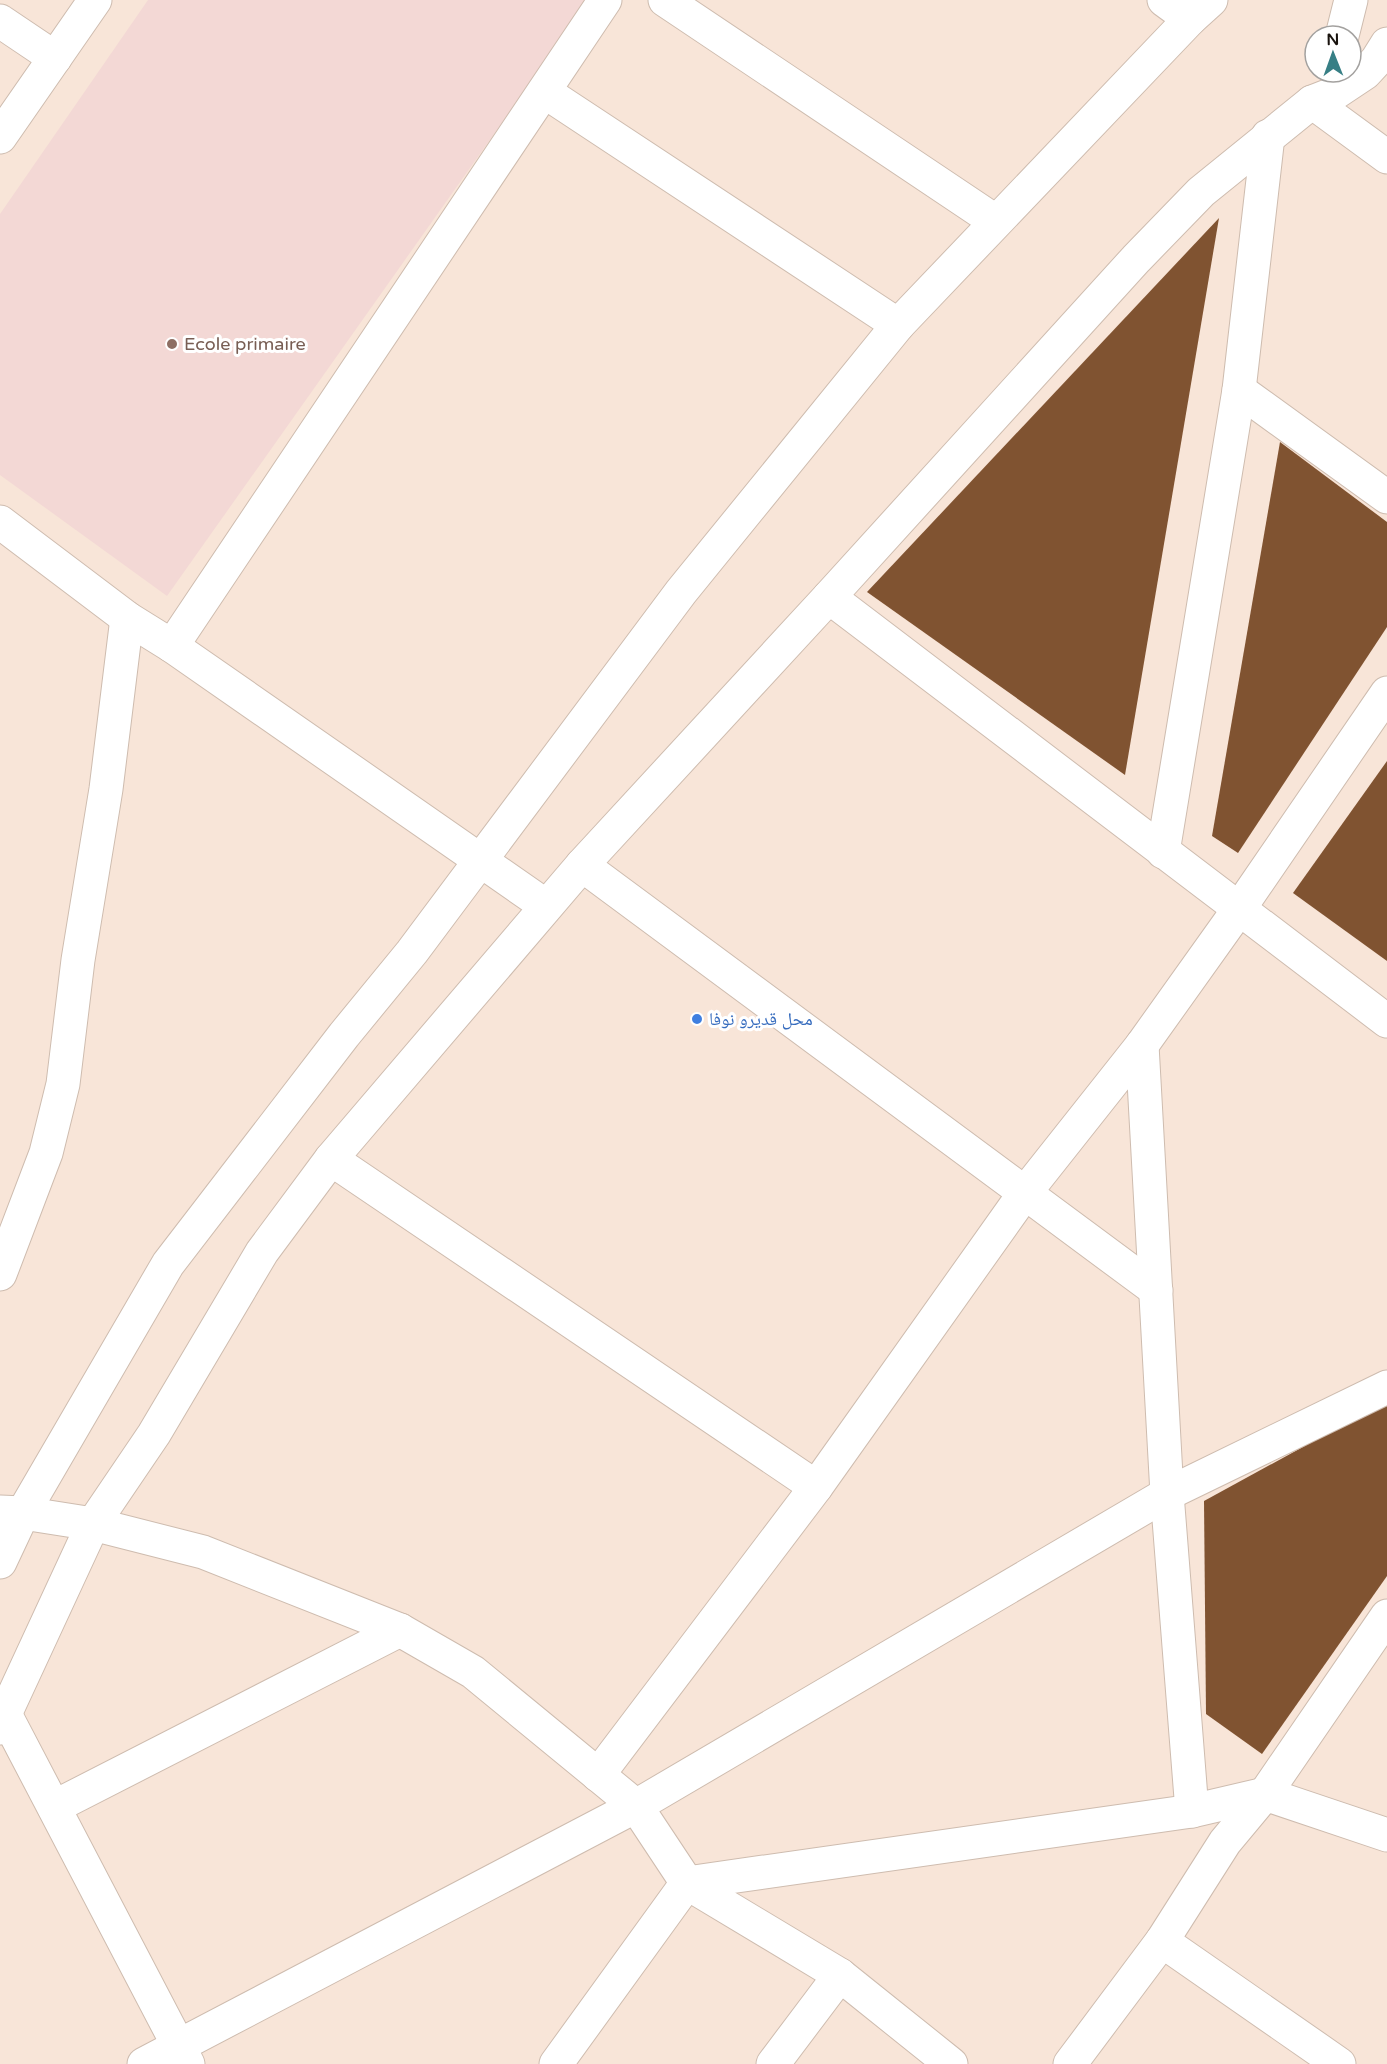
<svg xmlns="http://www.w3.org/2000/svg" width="1387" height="2064" viewBox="0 0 1387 2064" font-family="'Varela Round','Noto Naskh Arabic',sans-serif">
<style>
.education{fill:#f3d8d5}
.building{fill:#805331}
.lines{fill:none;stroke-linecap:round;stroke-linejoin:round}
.minor-casing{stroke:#cebcaf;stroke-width:35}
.major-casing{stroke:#cebcaf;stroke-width:35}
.minor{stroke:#fff;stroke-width:33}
.major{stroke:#fff;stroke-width:33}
.education-dot{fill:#8d6e63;stroke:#fff;stroke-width:2}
.shop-dot{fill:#3f7fe0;stroke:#fff;stroke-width:2}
.labels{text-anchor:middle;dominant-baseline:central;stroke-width:6;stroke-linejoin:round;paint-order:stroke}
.education-label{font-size:18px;fill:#785e54;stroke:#fff;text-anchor:start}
.shop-label{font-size:18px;fill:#366cbe;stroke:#fff;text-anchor:start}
</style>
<rect width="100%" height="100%" fill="#f8e5d8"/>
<polygon class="education" points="148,0 589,0 167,596 0,475 0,214"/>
<g class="building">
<polygon points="1219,218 1125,775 867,592"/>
<polygon points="1280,442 1387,522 1387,627 1238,853 1212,836"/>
<polygon points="1387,761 1387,961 1293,893"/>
<polygon points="1387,1401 1387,1576 1262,1754 1206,1714 1204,1501"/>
</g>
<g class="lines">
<g class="minor-casing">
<g id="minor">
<polyline points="665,0 995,221"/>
<polyline points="1164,0 1190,19"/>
<polyline points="0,21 55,58"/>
<polyline points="545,92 898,325"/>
<polyline points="0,137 95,0"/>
<polyline points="1239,390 1387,497"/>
<polyline points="0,522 127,618 172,646 546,906"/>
<polyline points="829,597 1387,1021"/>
<polyline points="172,646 605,0"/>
<polyline points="1163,852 1239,390 1268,136"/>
<polyline points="582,865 1156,1290"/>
<polyline points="1142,1045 1167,1494 1192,1811"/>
<polyline points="331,1159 816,1487"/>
<polyline points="0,1274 46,1153 63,1084 78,960 106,789 127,618"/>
<polyline points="0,1512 23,1513 93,1524 203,1552 400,1630 473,1672 636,1806 687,1883 840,1975 951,2064"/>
<polyline points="5,1714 188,2064"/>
<polyline points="598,1775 816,1487 1024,1194 1142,1045 1239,909 1387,693"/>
<polyline points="54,1807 400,1630"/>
<polyline points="1162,1941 1339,2064"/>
<polyline points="144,2064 636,1806 1167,1494 1387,1387"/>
<polyline points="556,2064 687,1883 1192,1811 1265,1794 1387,1835"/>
<polyline points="773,2064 840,1975"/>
<polyline points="1070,2064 1162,1941 1225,1842 1265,1794 1387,1616"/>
</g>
</g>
<g class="major-casing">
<g id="major">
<polyline points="1342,36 1351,0"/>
<polyline points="1312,102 1387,157"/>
<polyline points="0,1562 23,1513 168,1264 344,1035 412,952 681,592 898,325 1190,19 1211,0"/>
<polyline points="0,1728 5,1714 93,1524 154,1434 262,1252 331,1159 582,865 829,597 1136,259 1201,192 1312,102 1335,93 1365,73 1377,60 1387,44"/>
</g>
</g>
<use href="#minor" class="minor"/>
<use href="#major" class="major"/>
</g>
<circle class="education-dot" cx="172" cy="344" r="6"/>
<circle class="shop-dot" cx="697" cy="1019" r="6"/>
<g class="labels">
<g class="education-label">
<text x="184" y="344">Ecole primaire</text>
</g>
<g class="shop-label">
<text x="709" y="1019">محل قديرو نوفا</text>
</g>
</g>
<g transform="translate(1333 54) rotate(359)"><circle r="28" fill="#ffffff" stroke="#a3a19f" stroke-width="1.5"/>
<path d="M0-4.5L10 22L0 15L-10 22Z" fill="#377f85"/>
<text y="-9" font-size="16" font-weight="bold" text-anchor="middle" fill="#19130e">N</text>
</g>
</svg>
